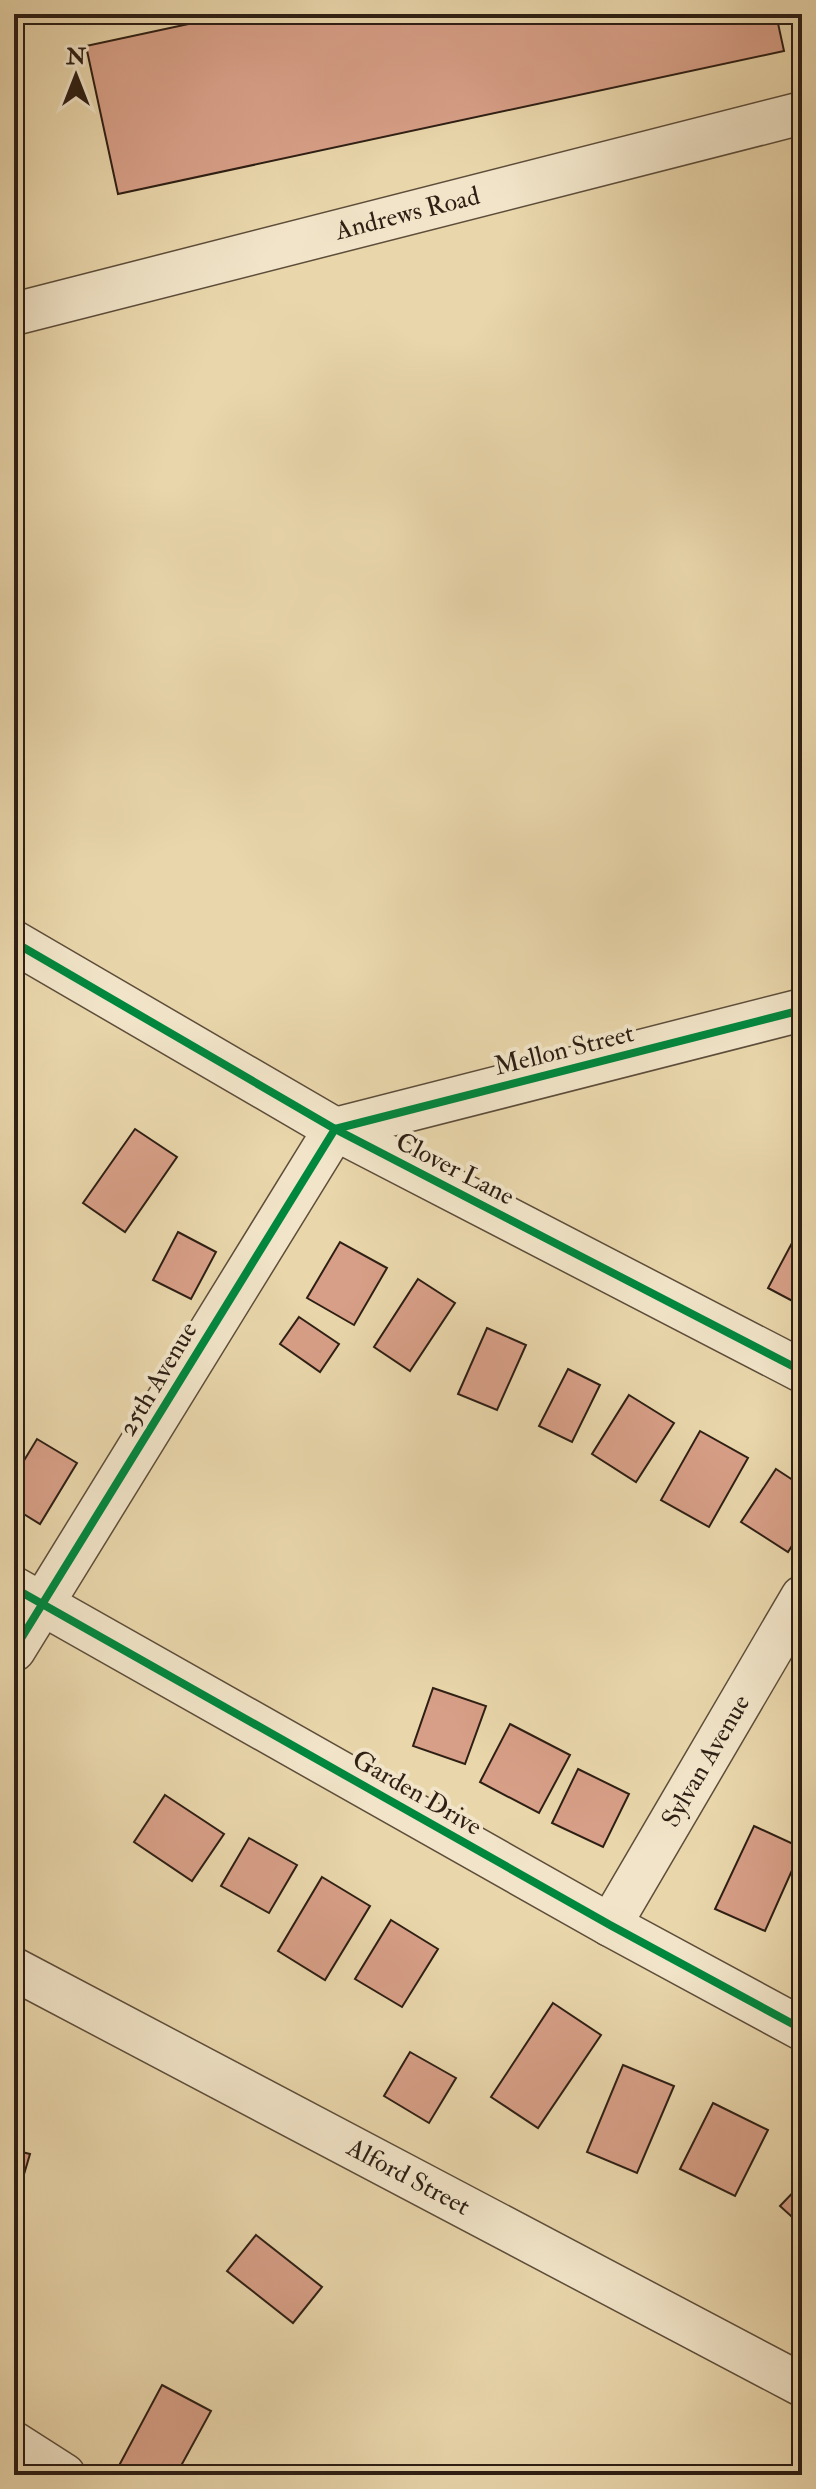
<svg xmlns="http://www.w3.org/2000/svg" width="816" height="2489" viewBox="0 0 816 2489" font-family="'IM FELL Double Pica',serif">
<style>
.building{fill:#d79f87;stroke:#2e1f14;stroke-width:2}
.lines{fill:none;stroke-linecap:round;stroke-linejoin:round}
.minor-casing{stroke:#5d4d3a;stroke-width:45}
.minor{stroke:#f1e4c8;stroke-width:42}
.cycleway-casing{stroke:#f1e4c8;stroke-width:13}
.cycleway{stroke:#00873e;stroke-width:8}
.labels{text-anchor:middle;dominant-baseline:central;stroke-width:8;stroke-linejoin:round;paint-order:stroke}
.street-label{font-size:26px;fill:#2e1f14;stroke:#f1e4c8}
</style>
<rect width="100%" height="100%" fill="#e9d6ab"/>
<filter id="stains"><feTurbulence type="fractalNoise" baseFrequency=".0025" numOctaves="4"/><feColorMatrix values="0 0 0 0 .2 0 0 0 0 .09 0 0 0 0 .02 0 0 0 .5 -.17"/></filter>
<radialGradient id="worn" r=".72"><stop offset=".6" stop-color="#630" stop-opacity="0"/><stop offset="1" stop-color="#630" stop-opacity=".3"/></radialGradient>
<g class="building">
<polygon points="235,14 776,14 784,51 118,194 86,46"/>
<polygon points="135,1129 177,1157 125,1232 83,1203"/>
<polygon points="178,1232 216,1252 191,1299 153,1280"/>
<polygon points="793,1241 802,1246 802,1306 768,1288"/>
<polygon points="340,1242 387,1268 354,1325 307,1298"/>
<polygon points="418,1279 455,1303 410,1371 374,1347"/>
<polygon points="299,1317 339,1344 320,1372 280,1344"/>
<polygon points="487,1328 526,1345 497,1410 458,1394"/>
<polygon points="568,1369 600,1385 572,1442 539,1426"/>
<polygon points="629,1395 674,1423 636,1482 592,1454"/>
<polygon points="700,1431 748,1458 709,1527 661,1500"/>
<polygon points="37,1439 77,1463 40,1524 14,1508 14,1477"/>
<polygon points="776,1469 802,1486 802,1530 788,1552 741,1522"/>
<polygon points="433,1688 486,1706 465,1764 413,1746"/>
<polygon points="510,1724 570,1755 539,1813 480,1782"/>
<polygon points="578,1769 629,1794 603,1847 552,1823"/>
<polygon points="165,1795 224,1834 192,1881 134,1842"/>
<polygon points="754,1826 802,1848 765,1931 715,1909"/>
<polygon points="249,1838 297,1865 269,1913 221,1886"/>
<polygon points="322,1877 370,1906 325,1980 278,1951"/>
<polygon points="391,1920 438,1949 402,2007 355,1979"/>
<polygon points="553,2003 601,2035 538,2128 491,2097"/>
<polygon points="410,2052 456,2078 429,2123 384,2096"/>
<polygon points="623,2065 674,2086 637,2173 587,2152"/>
<polygon points="713,2103 768,2130 735,2196 680,2169"/>
<polygon points="14,2150 30,2154 14,2208"/>
<polygon points="802,2183 802,2226 780,2206"/>
<polygon points="256,2235 322,2287 293,2323 227,2271"/>
<polygon points="162,2385 211,2411 176,2475 114,2475"/>
</g>
<g class="lines">
<g class="minor-casing">
<g id="minor">
<path id="s1" d="M14,314L802,113"/>
<polyline points="14,942 335,1129 802,1371"/>
<polyline points="14,1588 610,1925 802,2029"/>
<polyline points="14,1650 335,1129 802,1010"/>
<path id="s2" d="M610,1925L802,1597"/>
<path id="s3" d="M14,1969L802,2385"/>
<polyline points="14,2443 64,2475"/>
</g>
</g>
<use href="#minor" class="minor"/>
<g class="cycleway-casing">
<g id="cycleway">
<polyline points="14,942 335,1129 802,1371"/>
<polyline points="14,1588 610,1925 802,2029"/>
<polyline points="14,1650 335,1129 802,1010"/>
</g>
</g>
<use href="#cycleway" class="cycleway"/>
</g>
<g class="labels">
<g class="street-label">
<text stroke="none"><textPath href="#s1" startOffset="406">Andrews Road</textPath></text>
<text transform="translate(564 1050) rotate(-14)">Mellon Street</text>
<text transform="translate(455 1169) rotate(27)">Clover Lane</text>
<text transform="translate(158 1379) rotate(-59)">25th Avenue</text>
<text stroke="none"><textPath href="#s2" startOffset="190">Sylvan Avenue</textPath></text>
<text transform="translate(417 1793) rotate(30)">Garden Drive</text>
<text stroke="none"><textPath href="#s3" startOffset="446">Alford Street</textPath></text>
</g>
</g>
<rect width="816" height="2489" fill="none" stroke="#e9d6ab" stroke-width="48"/>
<rect x="16" y="16" width="784" height="2457" fill="none" stroke="#2e1f14" stroke-width="4"/>
<rect x="24" y="24" width="768" height="2441" fill="none" stroke="#2e1f14" stroke-width="2"/>
<g transform="translate(76 76)" stroke="#f1e4c8" stroke-width="6" paint-order="stroke">
<path d="M0-6L14 30L0 20L-14 30Z" fill="#2e1f14"/>
<text y="-12" font-size="22" font-weight="bold" text-anchor="middle" fill="#2e1f14">N</text>
</g>
<rect width="100%" height="100%" filter="url(#stains)"/>
<rect width="100%" height="100%" fill="url(#worn)"/>
</svg>
